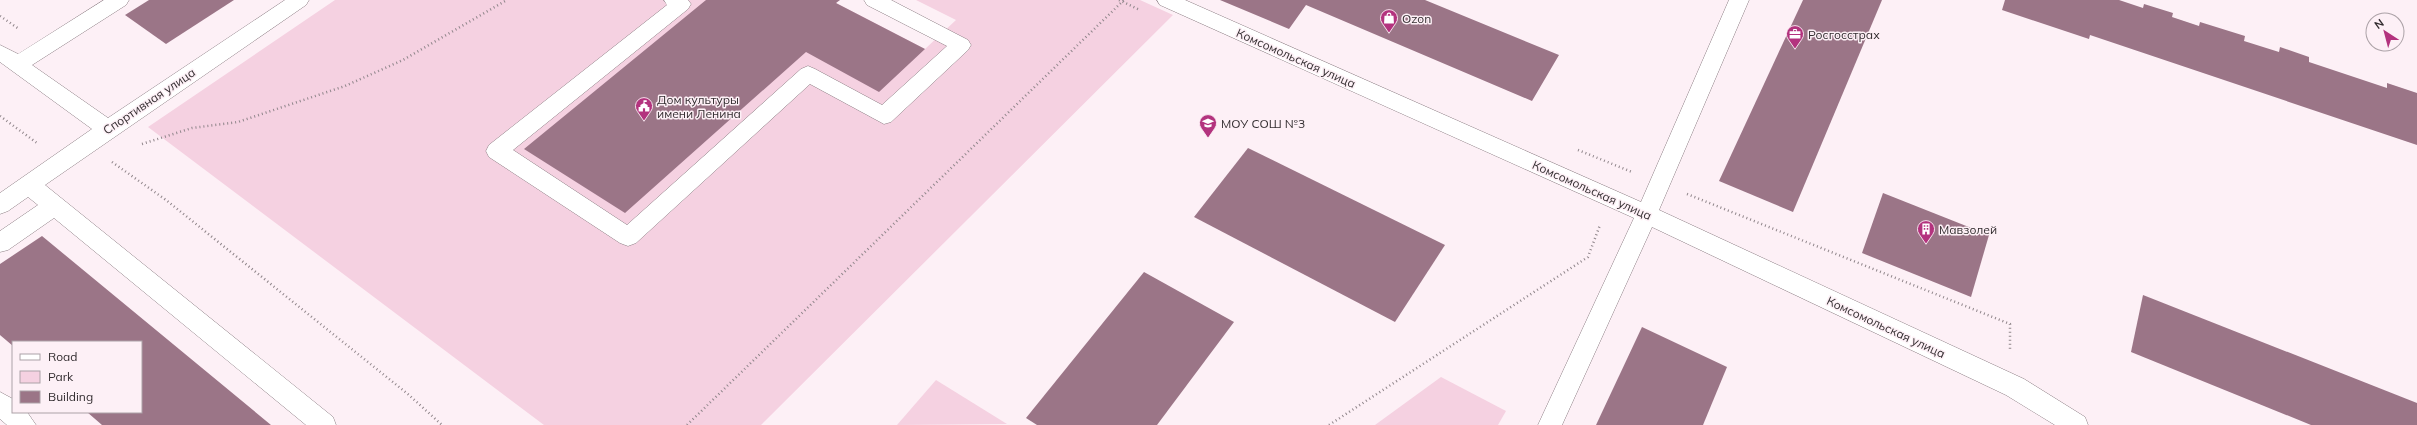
<svg xmlns="http://www.w3.org/2000/svg" width="2417" height="425" viewBox="0 0 2417 425" font-family="Mulish,sans-serif">
<style>
.green{fill:#f5d1e1}
.building{fill:#9b7587}
.lines{fill:none;stroke-linecap:round;stroke-linejoin:round}
.minor-casing{stroke:#8b7d83;stroke-width:1}
.path{stroke:#90868b;stroke-width:2.5;stroke-dasharray:1 3;stroke-linecap:butt}
.minor{fill:#fff;fill-rule:evenodd}
.labels{text-anchor:middle;dominant-baseline:central;stroke-width:3;stroke-linejoin:round;paint-order:stroke}
.poi-label{font-size:12px;fill:#332d30;stroke:#fdf0f6;text-anchor:start}
.street-label{font-size:12px;fill:#332d30;stroke:#fdf0f6}
</style>
<rect width="100%" height="100%" fill="#fdf0f6"/>
<g class="green">
<polygon points="335,0 830,0 925,49 956,20 916,0 1140,0 1173,15 761,425 544,425 148,127"/>
<polygon points="1441,377 1506,411 1498,425 1375,425"/>
<polygon points="936,380 1007,424 897,425"/>
</g>
<g class="building">
<polygon points="149,0 234,0 166,44 125,15"/>
<polygon points="706,0 840,0 836,3 925,49 879,92 806,52 625,213 524,149"/>
<polygon points="1220,0 1425,0 1559,55 1532,101 1306,5 1289,29"/>
<polygon points="1803,0 1882,0 1793,212 1719,181"/>
<polygon points="2005,0 2119,0 2143,8 2144,4 2173,13 2172,17 2199,26 2200,22 2245,36 2244,41 2279,52 2280,47 2309,57 2309,62 2387,88 2387,83 2417,93 2417,145 2090,35 2089,39 2002,10"/>
<polygon points="1248,148 1445,245 1395,322 1194,217"/>
<polygon points="1883,193 1989,235 1971,297 1862,253"/>
<polygon points="42,236 271,425 102,425 87,412 141,412 141,342 13,342 13,346 0,335 0,264"/>
<polygon points="1144,272 1234,322 1157,425 1037,425 1026,418"/>
<polygon points="2143,295 2417,403 2417,425 2311,425 2131,352"/>
<polygon points="1642,327 1727,367 1703,425 1596,425"/>
</g>
<g class="lines">
<g class="minor-casing">
<g id="minor">
<polygon points="104,0 129,0 126,5 32,65 108,118 285,0 309,0 306,5 45,185 333,417 336,425 306,425 54,218 8,250 0,252 0,231 38,205 28,197 8,211 0,214 0,193 92,129 0,62 0,45 18,54"/>
<polygon points="664,0 688,0 691,4 688,9 513,150 627,225 801,69 808,66 815,69 882,105 947,46 867,5 864,0 891,0 968,40 971,45 968,50 891,122 884,124 810,84 636,243 628,246 620,243 489,157 486,151 489,145 667,5"/>
<polygon points="1157,0 1185,0 1641,202 1729,0 1749,0 1659,210 2024,379 2085,417 2088,425 2055,425 2006,395 1652,227 1562,425 1538,425 1634,218 1160,5"/>
<polygon points="0,392 13,399 13,412 27,412 36,425 7,425 0,419"/>
</g>
</g>
<g class="path">
<polyline points="1119,0 1140,10"/>
<polyline points="0,16 19,29"/>
<polyline points="0,116 37,143"/>
<polyline points="142,144 192,128 238,122 345,86 403,60 507,0"/>
<polyline points="1578,150 1632,172"/>
<polyline points="112,162 166,200 409,395 442,425"/>
<polyline points="1687,194 2010,324 2010,351"/>
<polyline points="687,425 1124,0"/>
<polyline points="1329,425 1588,257 1600,225"/>
</g>
<use href="#minor" class="minor"/>
</g>
<defs>
<g id="shop-pin" transform="scale(0.9)"><path d="M0 17L-7.5 6A9.5 9.5 0 1 1 7.5 6Z" fill="#b3337e" stroke="#fdf0f6"/><path d="M-5-2.5h2.3a2.7 3.5 0 0 1 5.4 0H5L5.5 6h-11ZM-1.5-2.5h3a1.5 2.3 0 0 0-3 0Z" fill="#fff"/></g>
<g id="office-pin" transform="scale(0.9)"><path d="M0 17L-7.5 6A9.5 9.5 0 1 1 7.5 6Z" fill="#b3337e" stroke="#fdf0f6"/><path d="M-6-3h4V-5.5h4V-3h4V5H-6ZM-1-4.5V-3h2v-1.5ZM-6 0V1H6V0Z" fill="#fff"/></g>
<g id="civic-pin" transform="scale(0.9)"><path d="M0 17L-7.5 6A9.5 9.5 0 1 1 7.5 6Z" fill="#b3337e" stroke="#fdf0f6"/><path d="M-.6-6.5H3V-4.5H.6V-3L4-1V1h2V6H-6V1h2V-1L-.6-3ZM-1.2 2.5V6h2.4V2.5Z" fill="#fff"/></g>
<g id="school-pin" transform="scale(0.9)"><path d="M0 17L-7.5 6A9.5 9.5 0 1 1 7.5 6Z" fill="#b3337e" stroke="#fdf0f6"/><path d="M0-5L7-2L0 1L-7-2ZM-4 1L0 2.5L4 1V4Q0 6-4 4Z" fill="#fff"/></g>
<g id="building-pin" transform="scale(0.9)"><path d="M0 17L-7.5 6A9.5 9.5 0 1 1 7.5 6Z" fill="#b3337e" stroke="#fdf0f6"/><path d="M-4-6H4V6H1V3H-1V6H-4ZM-2.5-4.3h1.7v1.8h-1.7ZM.8-4.3h1.7v1.8H.8ZM-2.5-1h1.7V.8h-1.7ZM.8-1h1.7V.8H.8Z" fill="#fff"/></g>
</defs>
<g fill-rule="evenodd">
<use href="#shop-pin" x="1389" y="18"/>
<use href="#office-pin" x="1795" y="34"/>
<use href="#civic-pin" x="644" y="106"/>
<use href="#school-pin" x="1208" y="123"/>
<use href="#building-pin" x="1926" y="229"/>
</g>
<g class="labels">
<g class="poi-label">
<text x="1402" y="18">Ozon</text>
<text x="1808" y="34">Росгосстрах</text>
<text x="657" y="99">Дом культуры<tspan x="657" dy="14">имени Ленина</tspan></text>
<text x="1221" y="123">МОУ СОШ №3</text>
<text x="1939" y="229">Мавзолей</text>
</g>
<g class="street-label">
<text transform="translate(1296 58) rotate(24)">Комсомольская улица</text>
<text transform="translate(149 101) rotate(-34)">Спортивная улица</text>
<text transform="translate(1592 190) rotate(24)">Комсомольская улица</text>
<text transform="translate(1886 327) rotate(25)">Комсомольская улица</text>
</g>
</g>
<rect x="12" y="341" width="130" height="72" fill="#fdf0f6" stroke="#aca2a7"/>
<rect x="20" y="354" width="20" height="6" fill="#ffffff" stroke="#aca2a7"/>
<text x="48" y="361" font-size="12" fill="#332d30">Road</text>
<rect x="20" y="371" width="20" height="12" fill="#f5d1e1" stroke="#aca2a7"/>
<text x="48" y="381" font-size="12" fill="#332d30">Park</text>
<rect x="20" y="391" width="20" height="12" fill="#9b7587" stroke="#aca2a7"/>
<text x="48" y="401" font-size="12" fill="#332d30">Building</text>
<g transform="translate(2385 32) rotate(324)"><circle r="19" fill="#fdf0f6" stroke="#aca2a7"/>
<path d="M0-3L7 15L0 10L-7 15Z" fill="#b3337e"/>
<text y="-6" font-size="11" font-weight="bold" text-anchor="middle" fill="#332d30">N</text>
</g>
</svg>
